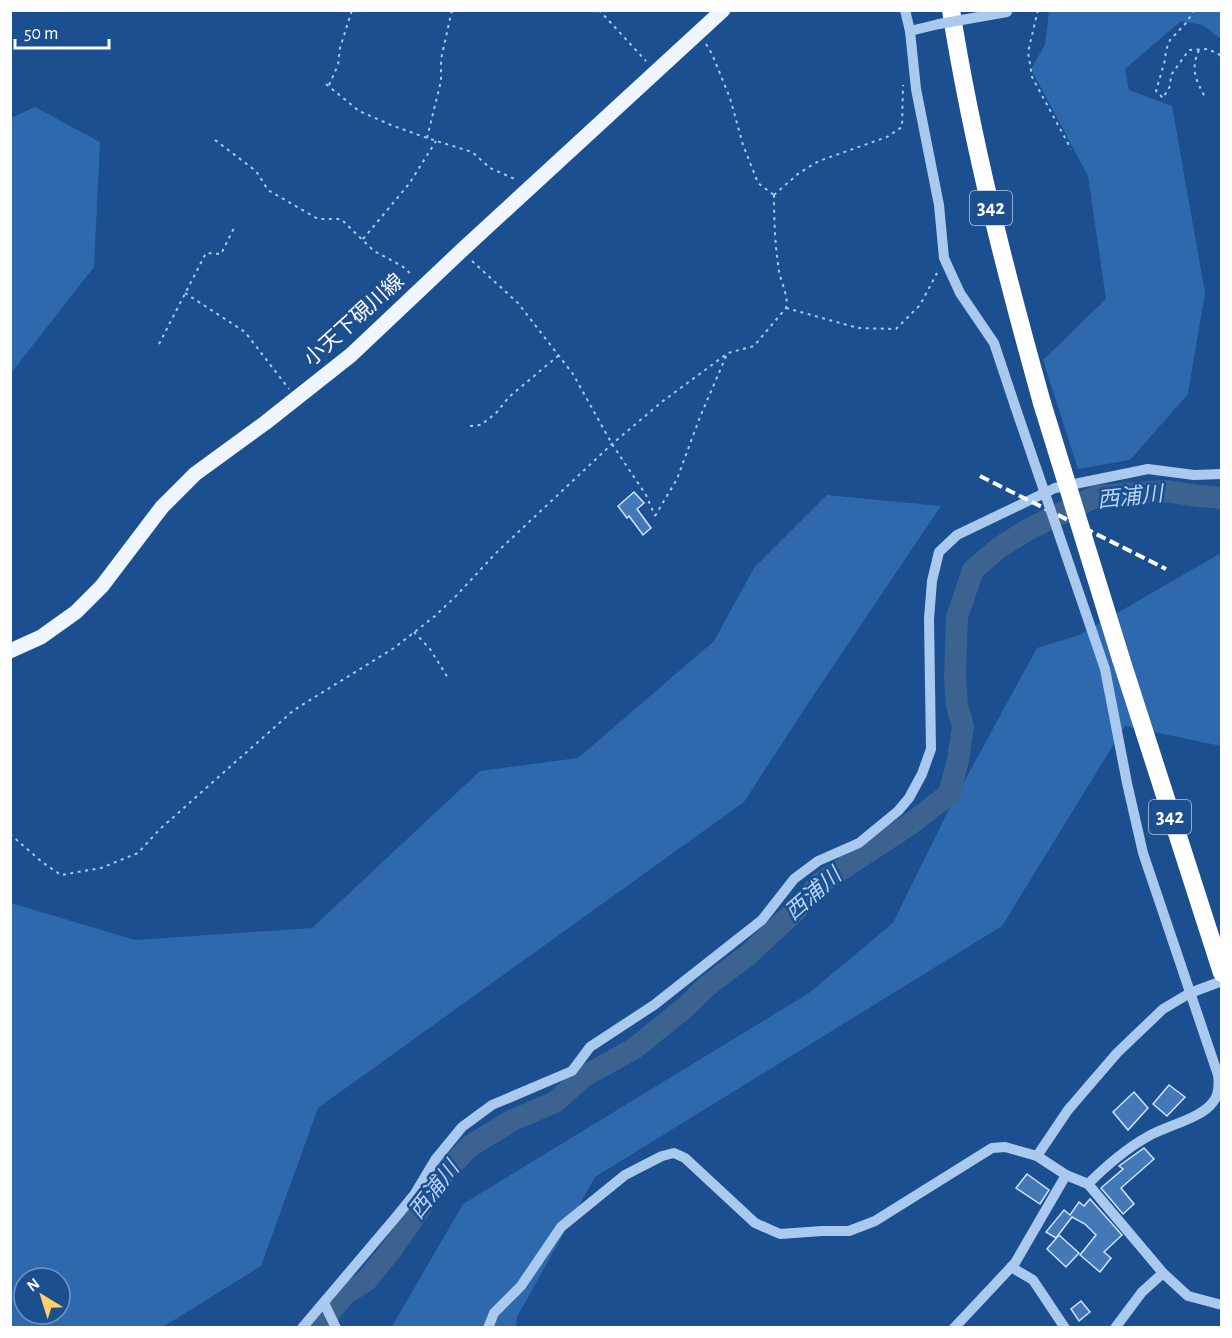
<svg xmlns="http://www.w3.org/2000/svg" width="1232" height="1338" viewBox="0 0 1232 1338" font-family="'Alegreya Sans','Noto Sans JP',sans-serif">
<style>
.green{fill:#2e69ad;fill-rule:evenodd}
.lines{fill:none;stroke-linecap:round;stroke-linejoin:round}
.river{stroke:#3c6290;stroke-width:22}
.building{fill:#4478b7;stroke:#cfe3fa;stroke-width:1.5}
.path{stroke:#a9c9ee;stroke-width:2;stroke-dasharray:3 4.5;stroke-linecap:butt}
.minor{stroke:#a9c9ee;stroke-width:10}
.major{stroke:#f0f6ff;stroke-width:15}
.highway{stroke:#fff;stroke-width:18}
.rail{stroke:#fff;stroke-width:4;stroke-dasharray:10 4.5;stroke-linecap:butt}
.minor-bridge{stroke:#a9c9ee;stroke-width:10}
.highway-bridge{stroke:#fff;stroke-width:18}
.labels{text-anchor:middle;dominant-baseline:central;stroke-width:5;stroke-linejoin:round;paint-order:stroke}
.shield{fill:#1b4f8f;stroke:#bbcadd;stroke-width:1.5}
.shield-label{font-size:20px;font-weight:bold;fill:#fff}
.street-label{font-size:21px;fill:#fff;stroke:#1b4f8f}
.water-label{font-size:22px;font-style:italic;fill:#b5d3f5;stroke:#1b4f8f}
</style>
<rect width="100%" height="100%" fill="#1b4f8f"/>
<g class="green">
<polygon points="1049,11 1221,11 1221,39 1203,25 1181,21 1125,69 1129,90 1172,106 1205,293 1188,394 1130,460 1078,469 1043,360 1106,299 1088,176 1031,69 1045,45"/>
<polygon points="35,107 100,142 94,267 11,373 11,118"/>
<path d="M827,495L941,506L813,696L744,802L318,1108L261,1266L163,1327H11V903L135,940L312,928L480,771L578,758L714,641L754,568ZM24,1278H60V1314H24Z"/>
<polygon points="1221,553 1221,746 1125,726 1002,926 595,1177 517,1317 516,1327 391,1328 463,1204 809,993 893,923 946,815 1037,648 1079,635"/>
</g>
<g class="lines">
<polyline class="river" points="317,1328 345,1294 366,1281 392,1249 445,1172 470,1146 513,1120 555,1102 583,1077 635,1048 688,1005 707,986 748,955 796,910 819,884 909,825 949,794 958,760 963,727 957,705 955,677 957,617 973,570 1000,547 1029,529 1097,496 1165,491 1199,496 1222,498"/>
</g>
<g class="building">
<polygon points="634,492 644,503 637,509 651,528 643,535 629,516 627,518 618,506"/>
<polygon points="1169,1085 1185,1097 1167,1116 1153,1104"/>
<polygon points="1134,1092 1148,1108 1128,1130 1113,1112"/>
<polygon points="1144,1148 1154,1159 1121,1188 1134,1204 1123,1214 1101,1188 1123,1169 1119,1166"/>
<polygon points="1027,1174 1049,1190 1040,1204 1016,1188"/>
<polygon points="1090,1199 1122,1235 1104,1252 1111,1258 1100,1272 1080,1255 1096,1235 1085,1224 1072,1217 1056,1238 1046,1232 1064,1210 1070,1215 1079,1202 1084,1206"/>
<polygon points="1059,1235 1079,1253 1066,1267 1047,1249"/>
<polygon points="1081,1301 1090,1312 1079,1321 1071,1309"/>
</g>
<g class="lines">
<g class="path">
<polyline points="599,10 646,61"/>
<polyline points="1038,10 1028,52 1032,77 1071,149"/>
<polyline points="1194,10 1187,22 1170,40 1166,50 1165,60 1156,91 1163,98 1170,86 1171,75 1189,50 1208,49 1222,56"/>
<polyline points="706,44 712,54 730,98 743,145 758,183 774,195"/>
<path d="M1199,50C1190,70 1196,80 1206,99"/>
<polyline points="326,84 359,111 391,125 427,138 472,152 490,168 517,180"/>
<polyline points="329,85 338,65 340,48 352,10"/>
<polyline points="427,138 441,81 441,59 452,10"/>
<polyline points="215,140 256,171 268,190 318,219 341,219 374,251 402,266 413,276"/>
<polyline points="774,195 799,173 819,161 887,137 902,127 903,85"/>
<polyline points="363,239 409,184 436,141"/>
<polyline points="472,261 518,303 573,374 612,444 646,495 655,516"/>
<polyline points="185,293 245,332 289,389"/>
<polyline points="786,308 858,328 896,329 920,305 937,273"/>
<polyline points="159,344 206,253 221,254 235,226"/>
<polyline points="470,426 481,425 496,413 509,397 559,355"/>
<polyline points="655,516 677,479 700,417 727,354"/>
<polyline points="414,632 430,649 448,678"/>
<path d="M10,834L42,862L61,875L101,868L138,853L160,829L294,710L394,648L435,616L456,596L496,553L612,444L663,401L728,353L754,346L786,308C789,296 781,283 779,271C775,246 774,220 774,195"/>
</g>
<g class="minor">
<polyline points="905,10 910,31 916,89 939,205 944,258 960,293 994,343 1015,406"/>
<polyline points="910,31 939,24"/>
<polyline points="1037,1156 1068,1110 1117,1053 1163,1009 1190,993 1222,981"/>
<path d="M1088,1184C1106,1166 1124,1150 1147,1137C1165,1126 1201,1119 1213,1102C1219,1095 1219,1083 1218,1075L1143,853L1127,783L1105,669"/>
<polyline points="1011,1267 1033,1280 1065,1328"/>
<polyline points="324,1303 336,1328"/>
<polyline points="302,1328 396,1217 414,1195 435,1160 462,1127 492,1105 572,1071 590,1047 654,1005 762,920 794,879 818,861 859,843 898,811 909,798 922,774 931,749 929,619 932,581 939,552 957,535 1055,488 1148,469 1194,475 1222,474"/>
<polyline points="488,1328 494,1313 521,1286 561,1227 625,1175 662,1156 674,1153 685,1158 755,1223 780,1234 822,1231 849,1231 875,1221 992,1148 1005,1147 1037,1156 1066,1175 1088,1184 1163,1273 1188,1296 1222,1305"/>
<polyline points="954,1328 1015,1263 1066,1175"/>
<polyline points="1115,1328 1142,1292 1163,1273"/>
</g>
<polyline class="major" points="10,651 41,637 76,612 102,586 162,507 195,474 265,423 351,355 461,251 723,10"/>
<g class="highway">
<path d="M951,10C972,143 1006,274 1042,403"/>
<polyline points="1121,659 1222,973"/>
</g>
<polyline class="rail" points="980,476 1166,569"/>
<g class="minor-bridge">
<polyline points="939,24 1007,12"/>
<polyline points="1015,406 1105,669"/>
</g>
<polyline class="highway-bridge" points="1042,403 1121,659"/>
</g>
<g class="labels">
<g class="shield">
<rect x="970" y="191" width="42" height="34" rx="4.5"/>
<rect x="1149" y="800" width="42" height="34" rx="4.5"/>
</g>
<g class="shield-label">
<text x="991" y="208">342</text>
<text x="1170" y="817">342</text>
</g>
<g class="street-label">
<text transform="translate(354 320) rotate(-42)">小天下硯川線</text>
</g>
<g class="water-label">
<text transform="translate(1130 497) rotate(-6)">西浦川</text>
<text transform="translate(813 894) rotate(-41)">西浦川</text>
<text transform="translate(434 1190) rotate(-52)">西浦川</text>
</g>
</g>
<rect width="1232" height="1338" fill="none" stroke="#ffffff" stroke-width="24"/>
<g transform="translate(42 1296) rotate(322)"><circle r="28" fill="#1b4f8f" stroke="#7695bc" stroke-width="1.5"/>
<path d="M0-4.5L10 22L0 15L-10 22Z" fill="#ffd166"/>
<text y="-9" font-size="16" font-weight="bold" text-anchor="middle" fill="#ffffff">N</text>
</g>
<path d="M15 39v9h94v-9" fill="none" stroke="#ffffff" stroke-width="3"/>
<text x="24" y="39" font-size="18" fill="#ffffff" stroke="#1b4f8f" stroke-width="4.5" paint-order="stroke">50 m</text>
</svg>
